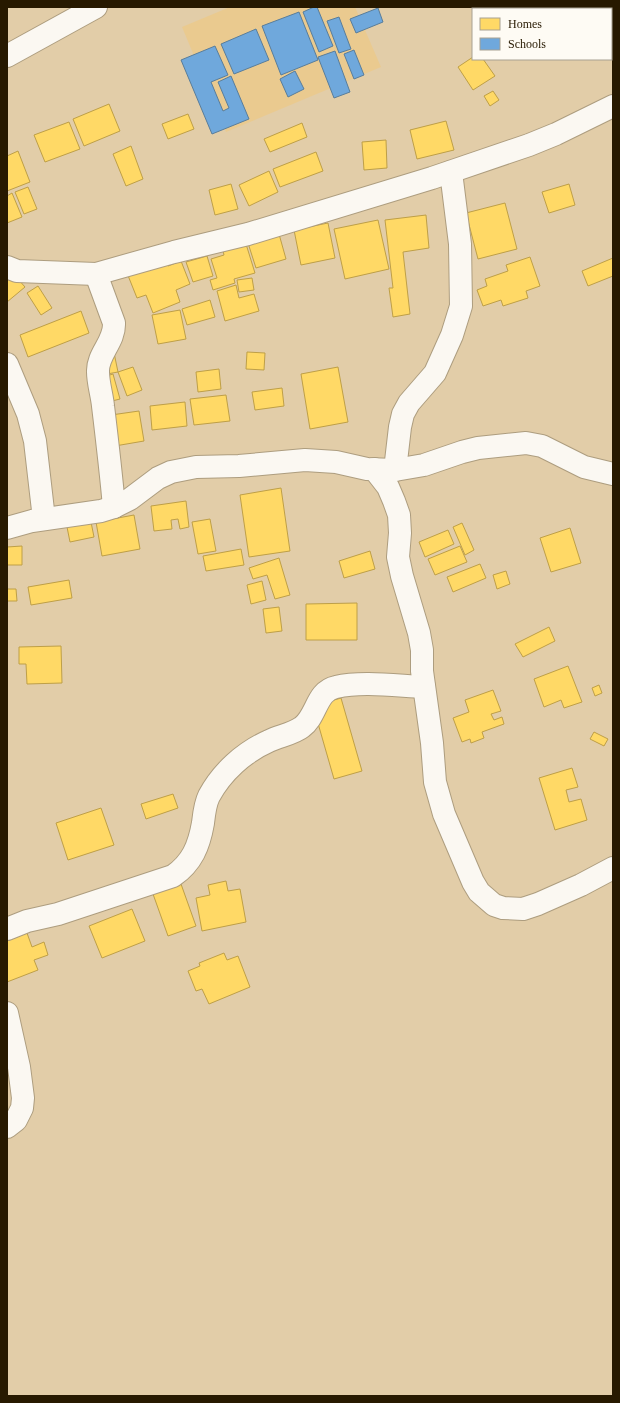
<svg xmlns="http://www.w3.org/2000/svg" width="620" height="1403" viewBox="0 0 620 1403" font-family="'Times New Roman',serif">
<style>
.built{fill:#eaca8f}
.homes{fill:#ffd966;stroke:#be9f47}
.schools{fill:#6fa8dc;stroke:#597d9a}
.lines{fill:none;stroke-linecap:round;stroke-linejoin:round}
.minor-casing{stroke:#ad9d7f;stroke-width:24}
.highway-casing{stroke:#ad9d7f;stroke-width:24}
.minor{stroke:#fbf8f2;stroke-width:22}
.highway{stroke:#fbf8f2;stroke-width:22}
</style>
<rect width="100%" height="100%" fill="#e2cda8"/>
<polygon class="built" points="230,7 355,7 381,67 226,132 182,27"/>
<g class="homes">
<polygon points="540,7 571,7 567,9 541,9"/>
<polygon points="473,57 473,59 483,59 495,76 473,90 458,67"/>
<polygon points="493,91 499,100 490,106 484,96"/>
<polygon points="109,104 120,131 84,146 73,119"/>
<polygon points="188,114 194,129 168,139 162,124"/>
<polygon points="446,121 454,150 417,159 410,130"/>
<polygon points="69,122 80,149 45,162 34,135"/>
<polygon points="302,123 307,137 270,152 264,139"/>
<polygon points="386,140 387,168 364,170 362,142"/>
<polygon points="131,146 143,179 126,186 113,154"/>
<polygon points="18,151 30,182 7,191 7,156"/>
<polygon points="316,152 323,171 280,187 273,169"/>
<polygon points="269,171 278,192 249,206 239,185"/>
<polygon points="231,184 238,209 215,215 209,190"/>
<polygon points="569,184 575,205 549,213 542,192"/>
<polygon points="28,187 37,209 24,214 15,192"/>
<polygon points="12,193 22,217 7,223 7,196"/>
<polygon points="505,203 517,249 478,259 466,213"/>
<polygon points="426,215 429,248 403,252 410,314 393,317 389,288 393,288 385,220"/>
<polygon points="378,220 389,269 345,279 334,229"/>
<polygon points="328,223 335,258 301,265 294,230"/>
<polygon points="279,234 286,259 256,268 248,243"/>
<polygon points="246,244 255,273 234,279 235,283 213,290 210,280 217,278 211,259 224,255 223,251"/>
<polygon points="162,251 168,266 181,261 190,284 176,290 180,302 153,313 146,295 137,298 127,273"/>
<polygon points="207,256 213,276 193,282 186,262"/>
<polygon points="530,257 540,286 526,291 528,298 503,306 501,300 483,306 477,290 487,286 485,279 508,271 506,265"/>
<polygon points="613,258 613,276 588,286 582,271"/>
<polygon points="10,270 25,287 7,302 7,273"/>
<polygon points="252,278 254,290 239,292 237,280"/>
<polygon points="236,285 239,298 254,294 259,311 225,321 217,291"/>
<polygon points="38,286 52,308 41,315 27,293"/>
<polygon points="210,300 215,317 187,325 182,309"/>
<polygon points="180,310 186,339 158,344 152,315"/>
<polygon points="81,311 89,333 28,357 20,335"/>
<polygon points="113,348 118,372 96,376 91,352"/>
<polygon points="247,352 265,353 264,370 246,369"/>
<polygon points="133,367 142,390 127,396 118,372"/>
<polygon points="338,367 348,422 310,429 301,374"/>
<polygon points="219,369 221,389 198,392 196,372"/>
<polygon points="113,374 120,399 100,404 93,380"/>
<polygon points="282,388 284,406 255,410 252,392"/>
<polygon points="226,395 230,421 194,425 190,399"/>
<polygon points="185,402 187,426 152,430 150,406"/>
<polygon points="139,411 144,441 109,447 104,416"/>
<polygon points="281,488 290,551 249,557 240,495"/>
<polygon points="186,501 189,527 180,529 178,519 171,520 172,529 154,531 151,506"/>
<polygon points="134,515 140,549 102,556 96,522"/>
<polygon points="90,517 94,537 70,542 66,522"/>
<polygon points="210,519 216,551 198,554 192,522"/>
<polygon points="462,523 474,550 465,555 453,527"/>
<polygon points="570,528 581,563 551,572 540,538"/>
<polygon points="448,530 454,544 425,557 419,542"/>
<polygon points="22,546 22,565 7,565 7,547"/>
<polygon points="460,546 467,562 435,575 428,559"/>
<polygon points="241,549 244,565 206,571 203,556"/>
<polygon points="370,551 375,569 344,578 339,561"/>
<polygon points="279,558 290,595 275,599 267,575 253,579 249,568"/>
<polygon points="480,564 486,578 453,592 447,577"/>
<polygon points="506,571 510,584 497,589 493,575"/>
<polygon points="69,580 72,598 31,605 28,587"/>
<polygon points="262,581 266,600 251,604 247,585"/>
<polygon points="7,589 16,589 17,601 7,601"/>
<polygon points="357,603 357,640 306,640 306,604"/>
<polygon points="279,607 282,631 266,633 263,609"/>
<polygon points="549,627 555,641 523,657 515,644"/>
<polygon points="61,646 62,683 27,684 26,664 19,664 19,647"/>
<polygon points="568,666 582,702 564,708 561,700 544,707 534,679"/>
<polygon points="599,685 602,693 595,696 592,688"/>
<polygon points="493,690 501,711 491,714 494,720 502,717 504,724 482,732 484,738 471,743 470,739 462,742 453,718 469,712 465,700"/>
<polygon points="341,698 362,771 334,779 313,706"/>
<polygon points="594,732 608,739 604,746 590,739"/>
<polygon points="572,768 578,787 566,790 569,802 581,799 587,820 555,830 539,778"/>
<polygon points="173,794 178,808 146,819 141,804"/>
<polygon points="101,808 114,845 68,860 56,823"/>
<polygon points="226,881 228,891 240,889 246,922 202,931 196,898 210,895 208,885"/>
<polygon points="181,884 196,926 168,936 153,894"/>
<polygon points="132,909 145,941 102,958 89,926"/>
<polygon points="27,933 32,947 44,942 48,955 34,960 38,970 7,982 7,941"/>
<polygon points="224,953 227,960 238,956 250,987 209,1004 202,989 196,991 188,971 200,966 199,963"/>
</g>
<g class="schools">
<polygon points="314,7 317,7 333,46 319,52 303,12"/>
<polygon points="378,8 383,22 356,33 350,19"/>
<polygon points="299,12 318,60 281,75 262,26"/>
<polygon points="339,17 351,49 339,53 327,21"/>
<polygon points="256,29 269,60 234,74 221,44"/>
<polygon points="215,46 228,75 211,82 223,111 229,108 218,82 231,76 249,119 212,134 181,60"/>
<polygon points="354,50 364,75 354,79 344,54"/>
<polygon points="335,51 350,92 334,98 318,57"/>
<polygon points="295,71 304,89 288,97 280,79"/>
</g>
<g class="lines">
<g class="minor-casing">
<g id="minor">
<polyline points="7,267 17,271 96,274 174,252 248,234 432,178 529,145 556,134 613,106"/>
<path d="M96,274L114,323C115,342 97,354 98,372C98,383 102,395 103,406C107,439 111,473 114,507"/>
<polyline points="7,364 28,414 35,441 44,519"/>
<polyline points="374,469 388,487 394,501 399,515 400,533 398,557 402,576 419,633 422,650 422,671 432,743 435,782 444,814 473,882 479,892 494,905 503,908 523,909 538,904 581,885 613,868"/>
<polyline points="395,470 400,427 403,414 409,403 435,373 452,335 461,306 460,244 451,172"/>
<polyline points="7,528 32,521 101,511 114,507 130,499 158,478 171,472 196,467 239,466 305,460 336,462 367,469 395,470 424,465 462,452 478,448 526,443 542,446 584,467 613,474"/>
<path d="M7,929L27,921L58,914L173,876C192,863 199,846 203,823C204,814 205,804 209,796C222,772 244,752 269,741C279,736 293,734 302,727C317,716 316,691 336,687C362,681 398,686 424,687"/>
<polyline points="7,1013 19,1067 23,1098 22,1108 16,1120 7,1127"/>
</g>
</g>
<g class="highway-casing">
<polyline id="highway" points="7,56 96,7"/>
</g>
<use href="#minor" class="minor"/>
<use href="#highway" class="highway"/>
</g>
<rect width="620" height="1403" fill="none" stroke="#271900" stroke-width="16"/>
<rect x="472" y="8" width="140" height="52" fill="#fefbf4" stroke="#a8a192"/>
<rect x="480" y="18" width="20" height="12" fill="#ffd966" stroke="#a8a192"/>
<text x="508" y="28" font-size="12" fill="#271900">Homes</text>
<rect x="480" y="38" width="20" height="12" fill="#6fa8dc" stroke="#a8a192"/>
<text x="508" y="48" font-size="12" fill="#271900">Schools</text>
</svg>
